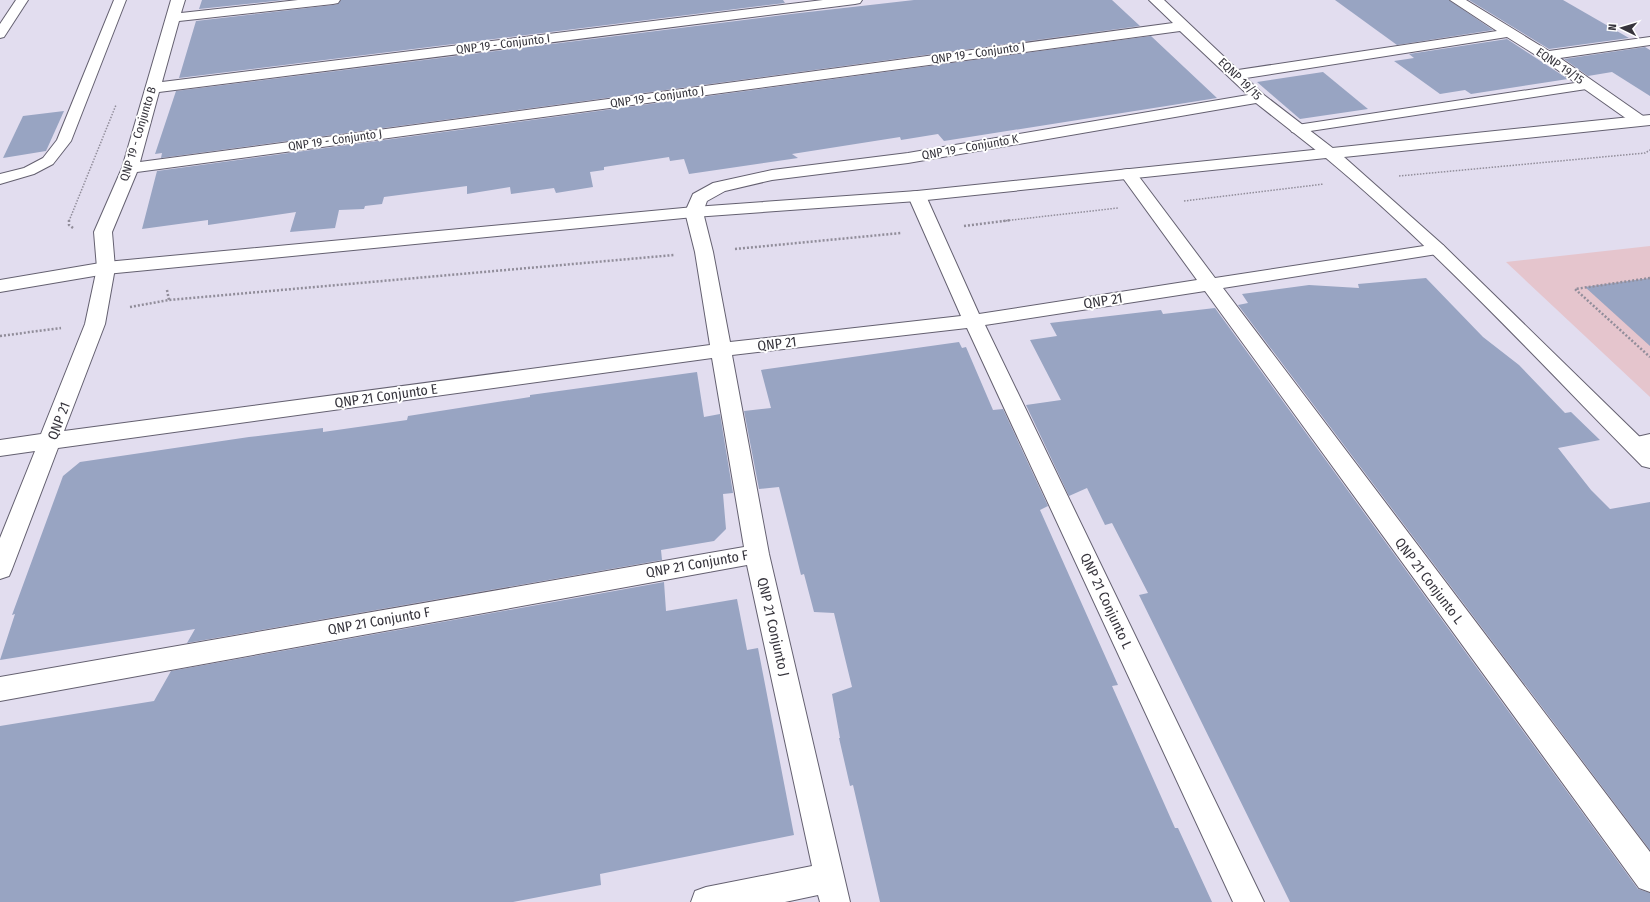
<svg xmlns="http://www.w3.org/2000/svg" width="1650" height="902" viewBox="0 0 1650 902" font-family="'Fira Sans Condensed',sans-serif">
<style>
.green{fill:#e5c5cd}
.building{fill:#98a4c2}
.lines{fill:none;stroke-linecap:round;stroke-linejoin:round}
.service-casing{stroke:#646070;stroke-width:2}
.minor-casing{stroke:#646070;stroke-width:2}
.tertiary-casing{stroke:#646070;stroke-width:2}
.path-far1{stroke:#918d9a;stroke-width:1.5;stroke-dasharray:1.5 1.5;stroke-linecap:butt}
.path{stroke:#918d9a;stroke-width:2.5;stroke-dasharray:2 2;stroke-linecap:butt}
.service{fill:#fff;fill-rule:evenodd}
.minor{fill:#fff;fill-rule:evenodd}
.tertiary{fill:#fff;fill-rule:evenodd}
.labels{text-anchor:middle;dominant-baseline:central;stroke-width:4;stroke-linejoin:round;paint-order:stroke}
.far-street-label{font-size:12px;fill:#36343c;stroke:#fff}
.street-label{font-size:14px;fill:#36343c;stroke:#fff}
</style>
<rect width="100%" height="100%" fill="#e2ddef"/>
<polygon class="green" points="1650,246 1650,397 1506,262"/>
<g class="building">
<polygon points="202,0 284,0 199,9"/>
<polygon points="341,0 783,0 785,3 179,78 196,21 333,5 338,4"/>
<polygon points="914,0 1112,0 1140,26 161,158 162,153 155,154 176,91 791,14"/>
<polygon points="1335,0 1449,0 1493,30 1397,45"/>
<polygon points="1469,0 1563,0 1629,38 1549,49"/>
<polygon points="1151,36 1217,98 944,141 938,134 901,140 900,137 792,154 798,158 689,174 684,159 670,161 669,157 604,167 604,170 590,172 593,187 556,193 554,188 511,194 510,187 467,194 467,186 384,197 382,204 365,206 364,209 339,210 335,228 290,232 296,212 208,225 208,220 142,229 157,171"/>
<polygon points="1507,39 1568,79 1471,94 1465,90 1440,94 1394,61 1414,58 1409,54"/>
<polygon points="1645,47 1650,50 1650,96 1612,72 1588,76 1564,59"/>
<polygon points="1323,72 1368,109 1300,119 1257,82"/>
<polygon points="64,111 46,151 3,158 23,116"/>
<polygon points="1426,278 1483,337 1519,365 1565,413 1571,412 1600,440 1558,448 1591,490 1610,509 1650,502 1650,850 1238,305 1248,303 1242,294 1309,285 1359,288 1358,284"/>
<polygon points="1650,278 1650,346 1585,287"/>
<polygon points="1215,308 1638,889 1650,893 1650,902 1290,902 1139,595 1148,593 1112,523 1105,525 1087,488 1069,496 1026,405 1061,400 1030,340 1057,336 1050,323 1161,310 1163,314"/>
<polygon points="959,342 962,348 966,347 993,410 1003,409 1048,506 1040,510 1118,685 1112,686 1175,828 1178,828 1212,902 880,902 853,785 850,786 839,738 840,738 832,694 852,687 834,613 814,612 804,574 801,575 779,487 759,489 744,411 771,408 761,370"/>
<polygon points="697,372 704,417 720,414 733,493 723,494 726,529 714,541 661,550 662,560 187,643 195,629 0,660 15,614 12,615 63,476 80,462 249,437 323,428 323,432 407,420 408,416 530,397 530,395"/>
<polygon points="664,582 666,611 737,599 747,650 758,648 794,835 600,874 601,885 513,902 0,902 0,726 154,701 171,671"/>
</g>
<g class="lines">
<g class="service-casing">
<g id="service">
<polygon points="16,0 28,0 4,37 0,38 0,24"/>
<polygon points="114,0 126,0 71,141 53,164 34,174 0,184 0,174 24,168 43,158 57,140"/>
<polygon points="1588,81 1593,82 1595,85 1593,88 1297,133 1292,132 1290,129 1292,126 1297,125"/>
<polygon points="1650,434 1650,448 1635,451 1628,449 1625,444 1628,439"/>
</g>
</g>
<g class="minor-casing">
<path id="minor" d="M171,0H185L181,13L298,0H340L338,3L333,4L179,21L162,82L823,0H862L860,3L855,4L159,92L140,162L1173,23L1149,0H1164L1238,70L1497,31L1450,0H1466L1549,51L1650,37V45L1560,58L1646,118L1648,121L1646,124H1634L1542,59L1507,37L1246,78L1264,95L1334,149L1336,152L1334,155L1328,157L1322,155L1256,103L908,163L772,180L725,191L707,201L703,212L713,252L730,342L961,316L908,196L911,192L917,191L923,192L926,196L979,314L1197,280L1120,174L1122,170L1128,169L1134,170L1215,278L1437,244L1443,245L1446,249L1443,253L1437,254L1223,288L1650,852V892L1639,888L1205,291L985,325L1264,902H1233L967,328L732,355L769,554L850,902H820L818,895L785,902H691L695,891L706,887L812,866L747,565L0,701V677L744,547L712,358L58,448L12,569L9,576L0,579V538L35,451L0,456V440L41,434L85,324L97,268L94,232L122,168ZM1180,31L1248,95L908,153L772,170L713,183L693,194L685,212L695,252L710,345L64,431L105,324L115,268L112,232L137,172Z"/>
</g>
<g class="tertiary-casing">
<path id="tertiary" d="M1650,115V125L1344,157L1443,245L1650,447V468L1642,466C1539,362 1439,252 1326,158L917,201L694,217L106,274L0,292V280L106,262L694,207L917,191Z"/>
</g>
<g class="path-far1">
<polyline points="1399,176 1645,153 1650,150"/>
<polyline points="1184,201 1324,184"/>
<polyline points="69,221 116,105"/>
<polyline points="1003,221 1118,208"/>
</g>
<g class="path">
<polyline points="69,220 69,225 73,228"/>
<polyline points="964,226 1011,220"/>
<polyline points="735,249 901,233"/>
<polyline points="1650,278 1575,289 1650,357"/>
<polyline points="167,290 169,300"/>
<polyline points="130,307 169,300 674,255"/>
<polyline points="0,336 61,328"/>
</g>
<use href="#service" class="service"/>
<use href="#minor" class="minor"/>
<use href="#tertiary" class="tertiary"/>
</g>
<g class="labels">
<g class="far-street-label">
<text transform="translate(503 44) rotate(-7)">QNP 19 - Conjunto I</text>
<text transform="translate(978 53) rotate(-8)">QNP 19 - Conjunto J</text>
<text transform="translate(1560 66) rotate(34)">EQNP 19/15</text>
<text transform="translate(1240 79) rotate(44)">EQNP 19/15</text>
<text transform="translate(657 97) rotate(-8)">QNP 19 - Conjunto J</text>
<text transform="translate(138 134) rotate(-73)">QNP 19 - Conjunto B</text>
<text transform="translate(335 140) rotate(-8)">QNP 19 - Conjunto J</text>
<text transform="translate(970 147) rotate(-10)">QNP 19 - Conjunto K</text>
</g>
<g class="street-label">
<text transform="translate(1103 301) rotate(-9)">QNP 21</text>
<text transform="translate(777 344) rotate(-7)">QNP 21</text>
<text transform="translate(386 396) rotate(-8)">QNP 21 Conjunto E</text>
<text transform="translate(59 421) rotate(-69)">QNP 21</text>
<text transform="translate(697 564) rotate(-10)">QNP 21 Conjunto F</text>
<text transform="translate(1429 581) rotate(53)">QNP 21 Conjunto L</text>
<text transform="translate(1106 601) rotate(65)">QNP 21 Conjunto L</text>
<text transform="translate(379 621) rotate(-10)">QNP 21 Conjunto F</text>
<text transform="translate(773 627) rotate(77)">QNP 21 Conjunto J</text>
</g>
</g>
<g transform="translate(1622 28) rotate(275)" stroke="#ffffff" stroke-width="3" paint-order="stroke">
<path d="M0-3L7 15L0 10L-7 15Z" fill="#36343c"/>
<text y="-6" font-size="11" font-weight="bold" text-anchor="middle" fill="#36343c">N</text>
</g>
</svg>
